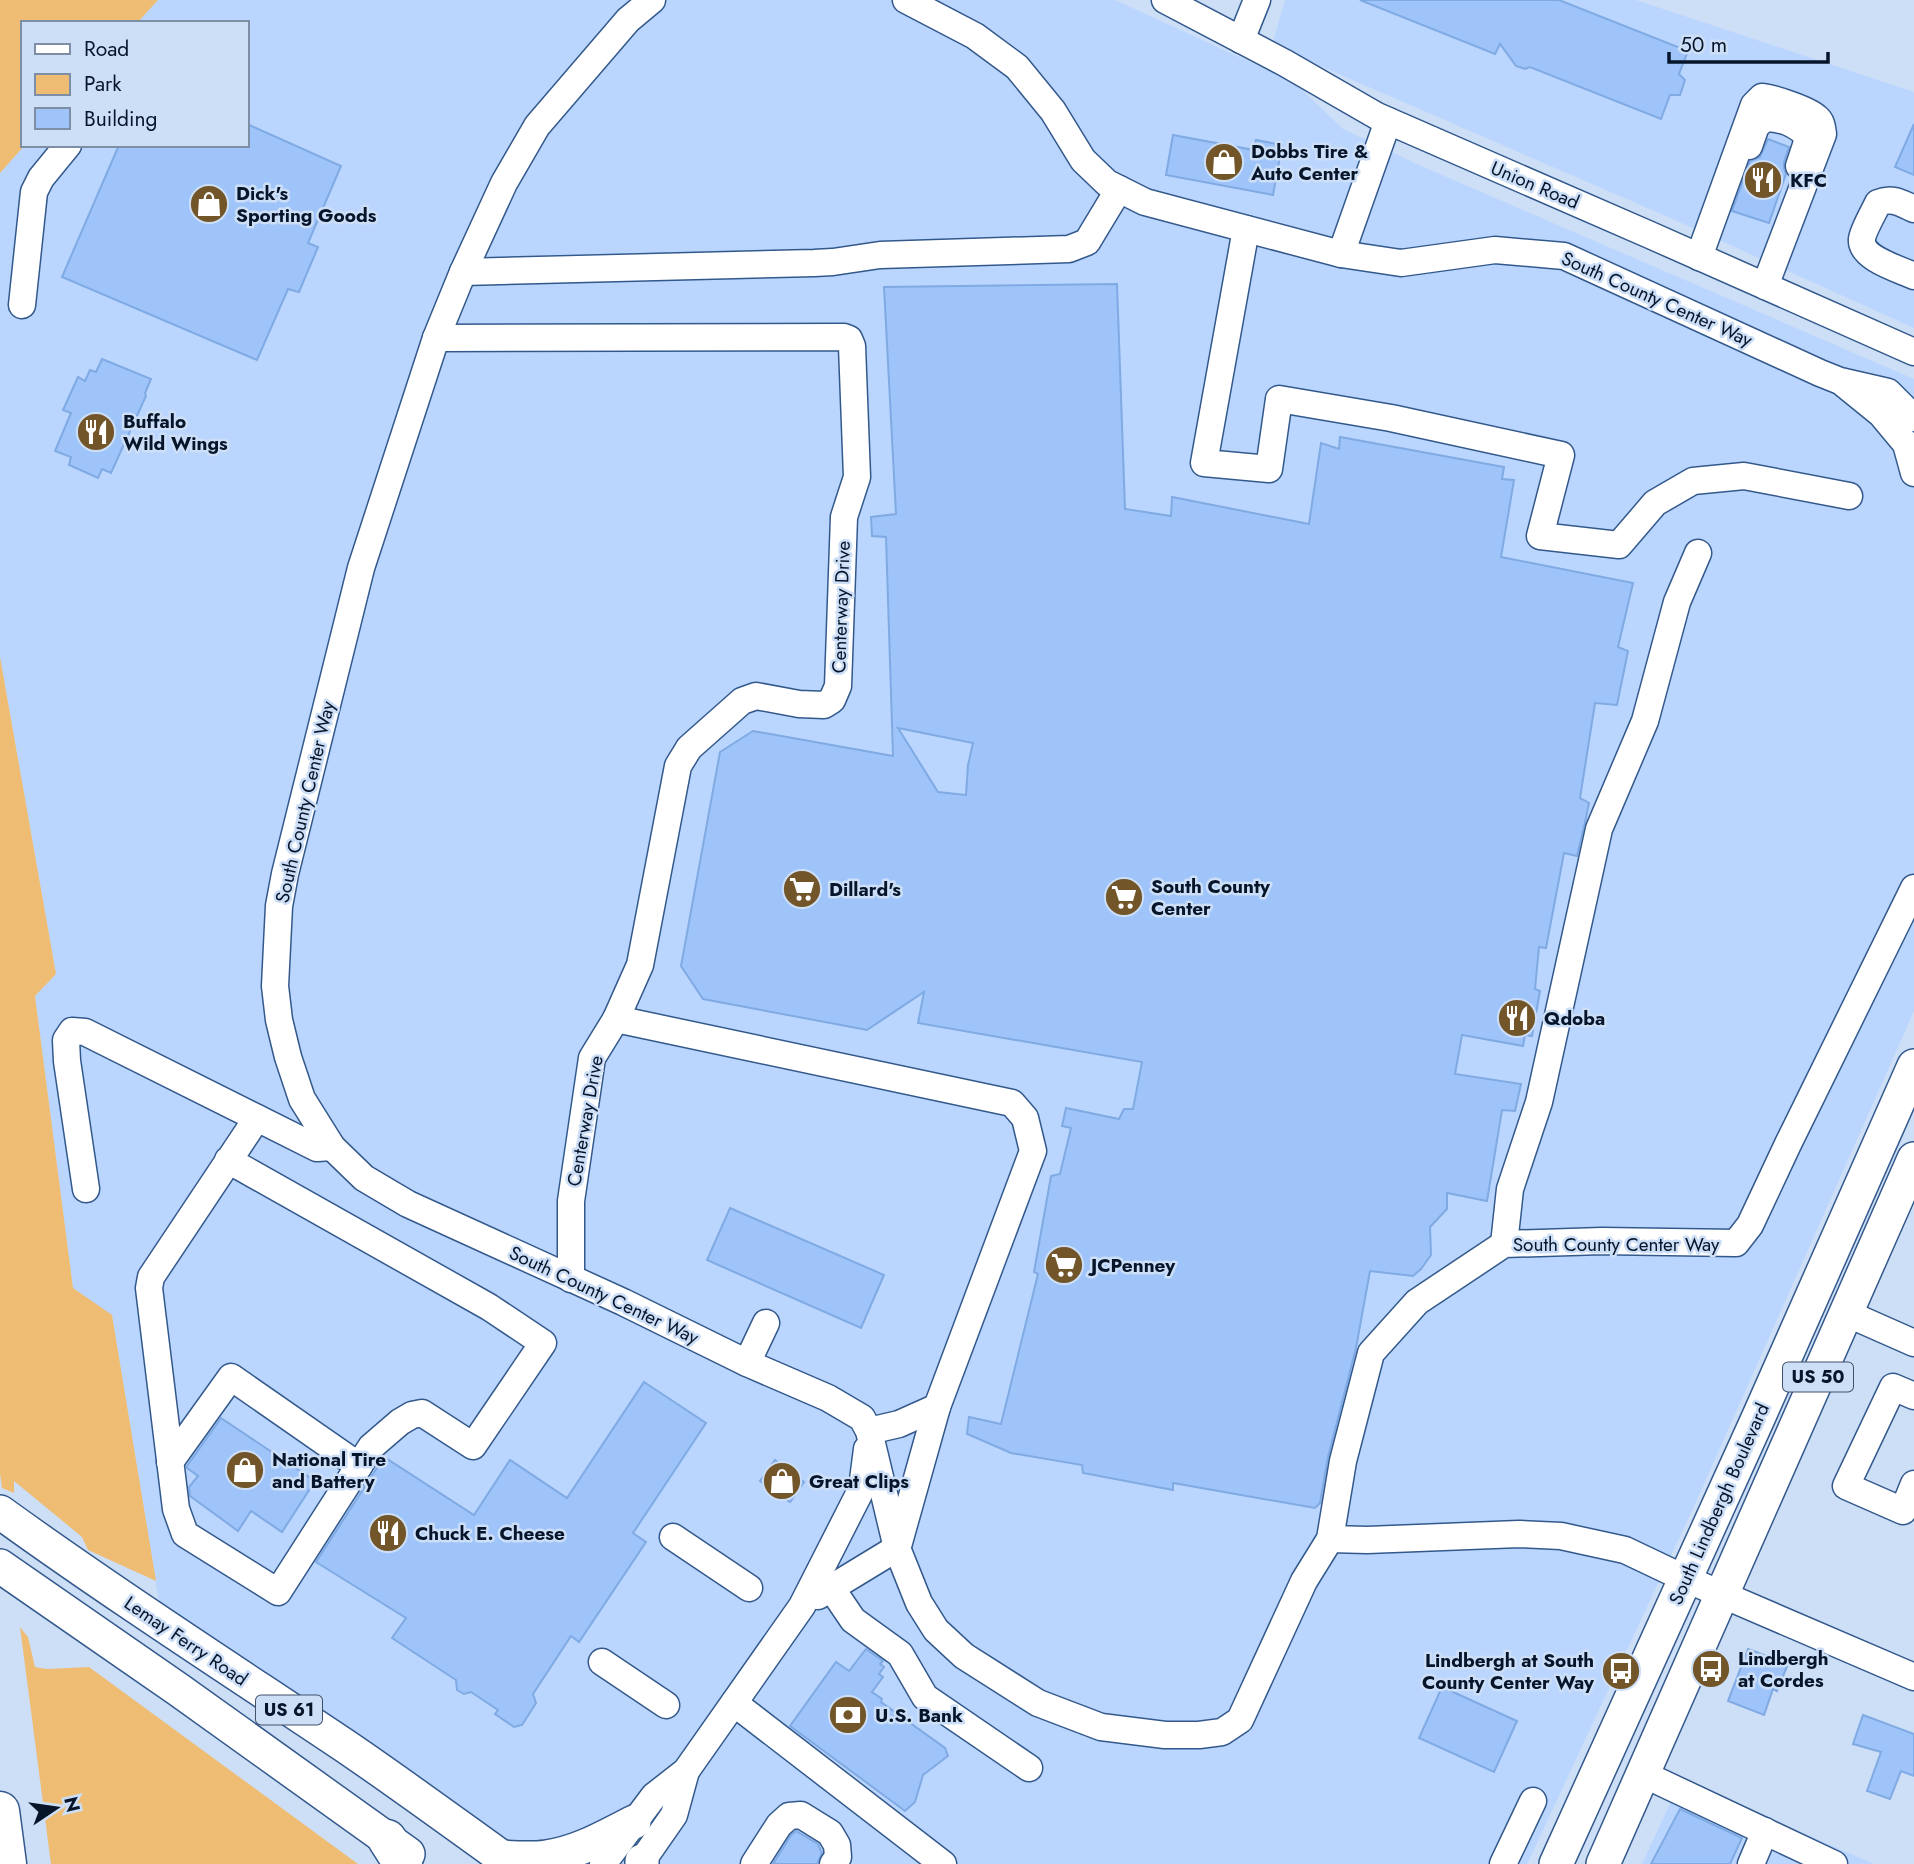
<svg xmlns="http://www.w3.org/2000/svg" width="1914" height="1864" viewBox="0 0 1914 1864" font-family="Jost,sans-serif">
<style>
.built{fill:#bad6fe}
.green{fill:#eebd73}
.building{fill:#9ec4f9;stroke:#80aae3;stroke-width:2;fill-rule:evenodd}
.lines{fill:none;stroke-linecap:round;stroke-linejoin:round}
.minor-casing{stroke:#33598c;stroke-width:29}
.major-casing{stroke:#33598c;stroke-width:36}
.highway-casing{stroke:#33598c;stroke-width:41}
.minor{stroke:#fff;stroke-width:26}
.major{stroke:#fff;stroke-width:33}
.highway{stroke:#fff;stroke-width:38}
.labels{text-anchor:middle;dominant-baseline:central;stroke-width:5;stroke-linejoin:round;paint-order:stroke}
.shield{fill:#cddef7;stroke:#425168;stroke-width:2}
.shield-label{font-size:18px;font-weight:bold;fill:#06152a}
.poi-label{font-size:19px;font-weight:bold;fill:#06152a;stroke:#cddef7;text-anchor:start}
.street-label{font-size:19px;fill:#06152a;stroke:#cddef7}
</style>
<rect width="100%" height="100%" fill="#cddef7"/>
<g class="built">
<polygon points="158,0 1115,0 1294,82 1343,129 1421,166 1914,379 1914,1011 1696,1502 1527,1864 543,1864 492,1833 160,1608 112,1315 73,1289 35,996 56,974 0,657 0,173 25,145 247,145 247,23 137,23"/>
<polygon points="1285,0 1636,0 1914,92 1914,328 1675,220 1272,45"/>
<polygon points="1681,1780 1874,1864 1642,1864"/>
</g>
<g class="green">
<polygon points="0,0 158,0 137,23 23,23 23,145 25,145 0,173"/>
<polygon points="0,657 56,974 35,996 73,1288 112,1315 156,1581 88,1550 82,1537 14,1481 14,1493 2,1488 0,1473"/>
<polygon points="20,1627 28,1637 35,1667 47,1669 89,1667 358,1864 51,1864"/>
</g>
<g class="building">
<polygon points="1360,0 1559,0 1688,51 1679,74 1685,80 1680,95 1670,95 1661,119 1530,67 1525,69 1516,66 1500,44 1495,54"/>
<polygon points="247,124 341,166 308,243 318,247 299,292 288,289 257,360 62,277 119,145 247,145"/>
<polygon points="1914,124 1914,175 1895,167"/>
<polygon points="1173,135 1254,150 1256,140 1282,145 1273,195 1166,175"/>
<polygon points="1768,139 1789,147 1784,162 1784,168 1786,174 1769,223 1732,211 1750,161 1760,157"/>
<path d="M1117,284L1125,509L1171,516L1172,497L1309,524L1321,443L1339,449L1340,437L1504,467L1502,479L1514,480L1501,557L1633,583L1618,647L1628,651L1617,705L1595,703L1580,798L1589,803L1586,818L1577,856L1564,853L1546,948L1539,947L1535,989L1540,991L1532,1036L1525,1035L1523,1046L1462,1035L1455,1074L1521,1084L1515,1111L1502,1110L1487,1201L1447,1193V1209L1430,1227L1431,1255L1421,1269L1413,1276L1370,1271L1356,1348L1328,1457L1320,1503L1315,1508L1173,1483V1490L1083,1473L1082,1465L1011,1453L967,1434L969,1417L1001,1424L1038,1274L1034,1272L1051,1176L1060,1174L1071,1128L1062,1126L1066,1108L1119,1119L1124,1109H1133L1142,1062L918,1023L924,992L867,1030L703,999L681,966L720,752L753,731L893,756L886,537L872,536L871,517L896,514L884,287ZM898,728L973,743L968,765L966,795L938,792Z"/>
<polygon points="102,359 151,379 145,393 146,396 111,473 102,469 98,478 69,465 71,457 55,451 71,413 63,410 78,377 85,381 90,370 96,372"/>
<polygon points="730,1208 884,1275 861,1328 707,1260"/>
<polygon points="644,1382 706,1423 633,1533 646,1542 579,1642 571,1636 533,1694 536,1703 522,1725 514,1727 495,1714 498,1710 471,1692 464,1694 457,1690 456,1680 392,1638 406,1618 316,1562 384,1457 474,1515 510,1460 567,1498"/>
<polygon points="221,1418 315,1481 282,1532 251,1511 238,1531 190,1496 189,1487 198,1476 187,1468 187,1466"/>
<polygon points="775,1460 804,1482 790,1502 760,1481"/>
<polygon points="866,1649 883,1661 880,1664 884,1667 879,1674 883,1677 872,1692 882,1699 881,1702 945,1748 948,1756 923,1775 915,1802 905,1811 790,1726 836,1662 849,1671"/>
<polygon points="1748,1649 1788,1664 1777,1691 1773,1689 1764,1715 1728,1701"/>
<polygon points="1442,1687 1517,1721 1494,1772 1419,1738"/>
<polygon points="1863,1715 1914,1734 1914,1776 1901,1771 1890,1799 1867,1791 1881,1752 1853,1744"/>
<polygon points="1680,1809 1742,1838 1730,1864 1651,1864"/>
<polygon points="796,1831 818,1844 822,1853 817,1864 773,1864 791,1835"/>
</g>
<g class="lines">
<g class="minor-casing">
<g id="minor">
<polyline points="652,0 628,20 537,126 504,183 463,272 436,338 361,568 285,874 279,906 275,986 279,1020 288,1057 302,1099 332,1147 364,1178 408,1204 623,1302 747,1363 828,1398 862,1418 869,1431 897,1548 919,1603 936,1630 964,1656 1038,1703 1101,1727 1165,1735 1199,1735 1222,1732 1240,1720 1304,1581 1330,1539 1343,1461 1371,1353 1417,1302 1504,1244 1602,1241 1736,1243 1750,1225 1788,1144 1914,888"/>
<polyline points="906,0 975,36 1017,67 1053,111 1083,160 1107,183 1145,202 1341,254 1388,121"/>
<polyline points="1165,0 1285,63 1377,116 1650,235 1914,352"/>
<polyline points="1241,40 1257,0"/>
<path d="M1749,146L1756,126L1765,118C1783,119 1792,122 1805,133L1807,142L1799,166"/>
<path d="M1914,209C1901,203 1892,197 1878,203C1874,212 1863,230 1862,239C1860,258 1899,269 1914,276"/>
<polyline points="1246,229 1204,463 1269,469 1279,399 1391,418 1561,455 1540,536 1619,545 1655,503 1693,481 1744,476 1849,496"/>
<polyline points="1341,254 1401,263 1495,250 1564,256 1820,373 1840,381 1888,392 1914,418"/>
<path d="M1699,257L1754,105L1762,97C1773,98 1810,110 1817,118C1822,122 1822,128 1823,134L1765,286"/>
<polyline points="463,272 814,263 833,262 880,255 1069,249 1087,242 1119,189"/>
<polyline points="22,305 34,192 41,178 68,145"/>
<polyline points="436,338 844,337 849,339 852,346 857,477 844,517 838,686 832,700 824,705 799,704 756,696 742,701 689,748 678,766 640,965 616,1019 592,1058 571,1201 571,1279"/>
<polyline points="1844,384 1881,414 1906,444 1914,473"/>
<polyline points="616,1019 1012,1103 1025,1118 1033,1151 937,1407 898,1546"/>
<polyline points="228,1160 489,1307 543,1343 473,1446 422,1413 412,1415 400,1422 371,1447 278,1592 185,1534 176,1509 149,1288 151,1277 257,1118"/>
<polyline points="86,1189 67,1061 66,1040 72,1031 85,1032 317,1148 332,1147"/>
<polyline points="1504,1244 1510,1189 1539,1102 1599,829 1645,721 1677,602 1698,553"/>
<polyline points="1846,1313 1914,1343"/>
<polyline points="747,1363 766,1323"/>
<polyline points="1914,1396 1893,1387 1846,1486 1903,1511 1914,1484"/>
<polyline points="869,1431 899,1424 937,1407"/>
<polyline points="170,1462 231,1377 359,1466"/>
<polyline points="673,1537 749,1588"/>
<polyline points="1330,1539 1367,1540 1519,1534 1561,1536 1625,1550 1686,1579 1914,1677"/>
<polyline points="832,1589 853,1620 900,1654 925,1697 1029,1768"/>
<polyline points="818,1596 897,1548"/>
<polyline points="602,1662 666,1705"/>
<polyline points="734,1703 943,1864"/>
<polyline points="1643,1774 1834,1864"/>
<polyline points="603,1864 654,1796 686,1771 802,1606 862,1488 867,1449"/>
<polyline points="640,1864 674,1815 686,1771"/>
<polyline points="754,1864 779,1825 789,1816 801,1815 830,1833 837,1845 838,1857 833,1864"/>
<polyline points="1503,1864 1533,1801"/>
<polyline points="1751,1864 1765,1831"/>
</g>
</g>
<g class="major-casing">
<g id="major">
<path d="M0,1512C115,1595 233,1671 351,1750C405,1787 458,1826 511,1864"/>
<polyline points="0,1566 179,1690 408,1854"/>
<path d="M501,1857C516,1858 531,1859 546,1857C578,1853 606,1836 634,1822"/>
<polyline points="642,1861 642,1864"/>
<polyline points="1556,1864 1760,1414 1914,1066"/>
<polyline points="1603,1864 1914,1159"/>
</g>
</g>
<g class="highway-casing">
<g id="highway">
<polyline points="0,1811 7,1864"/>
<polyline points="387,1839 403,1864"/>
</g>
</g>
<use href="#minor" class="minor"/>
<use href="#major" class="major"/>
<use href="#highway" class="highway"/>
</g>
<defs>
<g id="shop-disc" transform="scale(2.0125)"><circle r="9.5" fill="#725629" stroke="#cddef7"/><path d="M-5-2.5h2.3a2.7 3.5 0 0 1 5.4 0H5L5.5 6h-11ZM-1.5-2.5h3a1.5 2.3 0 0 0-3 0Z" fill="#fff"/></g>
<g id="restaurant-disc" transform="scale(2.0125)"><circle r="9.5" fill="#725629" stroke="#cddef7"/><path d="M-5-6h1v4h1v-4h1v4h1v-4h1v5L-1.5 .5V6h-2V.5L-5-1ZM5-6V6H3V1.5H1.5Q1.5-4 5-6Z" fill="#fff"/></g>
<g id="supermarket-disc" transform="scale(2.0125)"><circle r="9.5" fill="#725629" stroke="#cddef7"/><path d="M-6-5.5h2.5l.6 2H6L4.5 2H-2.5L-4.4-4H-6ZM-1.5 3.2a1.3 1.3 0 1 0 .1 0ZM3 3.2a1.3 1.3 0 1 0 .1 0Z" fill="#fff"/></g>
<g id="bus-disc" transform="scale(2.0125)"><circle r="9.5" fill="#725629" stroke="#cddef7"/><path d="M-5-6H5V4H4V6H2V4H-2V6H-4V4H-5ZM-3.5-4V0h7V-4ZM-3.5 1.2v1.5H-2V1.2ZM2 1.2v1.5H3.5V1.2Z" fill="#fff"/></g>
<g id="bank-disc" transform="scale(2.0125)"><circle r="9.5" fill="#725629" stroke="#cddef7"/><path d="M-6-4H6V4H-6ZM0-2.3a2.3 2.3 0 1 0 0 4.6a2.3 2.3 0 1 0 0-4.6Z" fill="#fff"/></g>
</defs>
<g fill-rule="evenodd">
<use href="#shop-disc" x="1224" y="162"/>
<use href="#restaurant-disc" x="1763" y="180"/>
<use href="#shop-disc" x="209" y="204"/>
<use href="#restaurant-disc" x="96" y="432"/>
<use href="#supermarket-disc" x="802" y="889"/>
<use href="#supermarket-disc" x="1124" y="897"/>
<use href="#restaurant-disc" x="1517" y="1018"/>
<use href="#supermarket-disc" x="1064" y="1265"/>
<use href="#shop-disc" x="245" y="1470"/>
<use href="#shop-disc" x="782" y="1481"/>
<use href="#restaurant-disc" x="388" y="1533"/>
<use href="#bus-disc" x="1711" y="1669"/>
<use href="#bus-disc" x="1621" y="1671"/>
<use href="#bank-disc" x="848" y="1715"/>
</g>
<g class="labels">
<g class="shield">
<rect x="1783" y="1362.5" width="70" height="29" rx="5"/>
<rect x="256" y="1695.5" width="66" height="29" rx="5"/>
</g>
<g class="shield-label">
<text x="1818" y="1377">US 50</text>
<text x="289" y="1710">US 61</text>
</g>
<g class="poi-label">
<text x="1251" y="151">Dobbs Tire &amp;<tspan x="1251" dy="22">Auto Center</tspan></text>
<text x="1790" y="180">KFC</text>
<text x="236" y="193">Dick's<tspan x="236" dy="22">Sporting Goods</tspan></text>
<text x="123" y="421">Buffalo<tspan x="123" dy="22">Wild Wings</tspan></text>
<text x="1151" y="886">South County<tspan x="1151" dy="22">Center</tspan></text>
<text x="829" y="889">Dillard's</text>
<text x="1544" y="1018">Qdoba</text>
<text x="1091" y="1265">JCPenney</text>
<text x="272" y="1459">National Tire<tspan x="272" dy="22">and Battery</tspan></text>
<text x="809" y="1481">Great Clips</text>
<text x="415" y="1533">Chuck E. Cheese</text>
<text x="1738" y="1658">Lindbergh<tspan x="1738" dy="22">at Cordes</tspan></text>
<text x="1594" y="1660" text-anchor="end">Lindbergh at South<tspan x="1594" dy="22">County Center Way</tspan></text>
<text x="875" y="1715">U.S. Bank</text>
</g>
<g class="street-label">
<text transform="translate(1535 185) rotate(23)">Union Road</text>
<text transform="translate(1657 299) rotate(24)">South County Center Way</text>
<text transform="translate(841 607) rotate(-88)">Centerway Drive</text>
<text transform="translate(305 802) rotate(-77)">South County Center Way</text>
<text transform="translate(585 1121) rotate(-80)">Centerway Drive</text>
<text x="1616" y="1244">South County Center Way</text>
<text transform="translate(604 1295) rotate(25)">South County Center Way</text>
<text transform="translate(1719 1504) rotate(-66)">South Lindbergh Boulevard</text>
<text transform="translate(186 1641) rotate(34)">Lemay Ferry Road</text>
</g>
</g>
<rect x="21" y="21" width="228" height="126" fill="#cddef7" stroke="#7d8ea5" stroke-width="2"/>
<rect x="35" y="44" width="35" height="10" fill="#ffffff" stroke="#7d8ea5" stroke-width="2"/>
<text x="84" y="56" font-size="21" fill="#06152a">Road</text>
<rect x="35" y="74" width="35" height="21" fill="#eebd73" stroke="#7d8ea5" stroke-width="2"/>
<text x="84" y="91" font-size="21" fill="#06152a">Park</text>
<rect x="35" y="108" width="35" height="21" fill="#9ec4f9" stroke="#7d8ea5" stroke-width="2"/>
<text x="84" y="126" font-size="21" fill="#06152a">Building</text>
<g transform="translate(56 1808) rotate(77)" stroke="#cddef7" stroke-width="5" paint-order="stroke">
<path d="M0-5L12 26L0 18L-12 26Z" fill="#06152a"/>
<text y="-10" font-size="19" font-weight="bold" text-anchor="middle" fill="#06152a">N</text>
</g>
<path d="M1669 52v10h159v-10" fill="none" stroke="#06152a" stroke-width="3.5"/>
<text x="1680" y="52" font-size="21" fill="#06152a" stroke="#cddef7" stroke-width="5" paint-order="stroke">50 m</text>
</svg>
